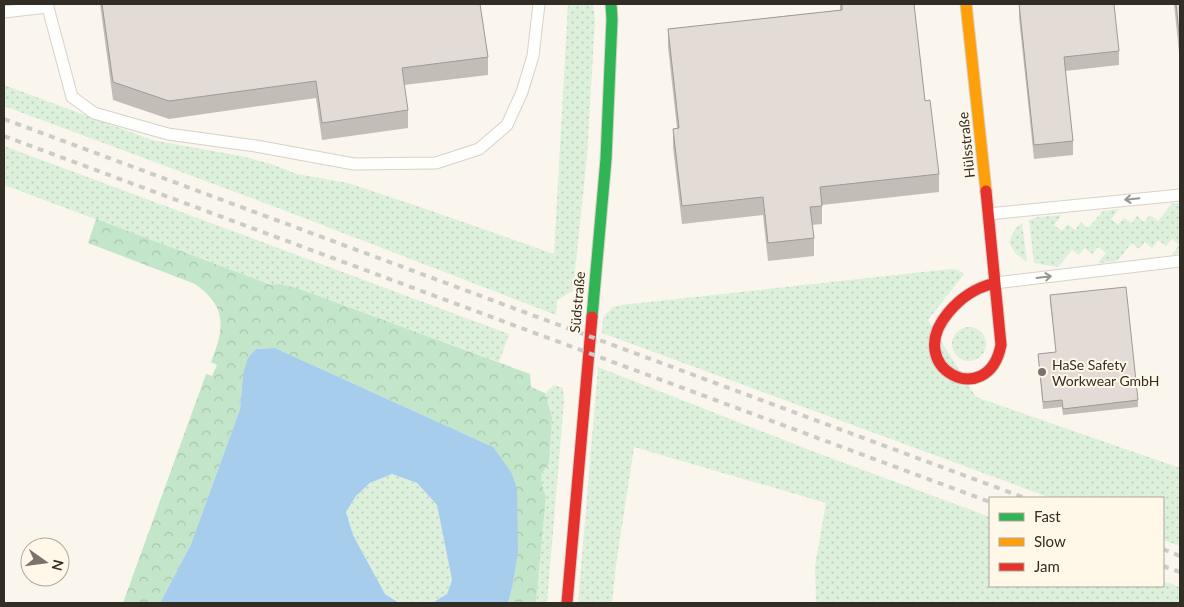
<svg xmlns="http://www.w3.org/2000/svg" width="1184" height="607" viewBox="0 0 1184 607" font-family="Lato,sans-serif">
<style>
.grass{fill:url(#grass-dots)}
.forest{fill:url(#forest-crowns)}
.water{fill:#a7cded}
.lines{fill:none;stroke-linecap:round;stroke-linejoin:round}
.lane-casing{stroke:#d6d2c9;stroke-width:13}
.fast-casing{stroke:#d6d2c9;stroke-width:13}
.slow-casing{stroke:#d6d2c9;stroke-width:13}
.jam-casing{stroke:#d6d2c9;stroke-width:13}
.lane{stroke:#fefefc;stroke-width:11}
.fast{stroke:#30b455;stroke-width:11}
.slow{stroke:#ff9f0a;stroke-width:11}
.jam{stroke:#e5322d;stroke-width:11}
.rail{stroke:#cccbc8;stroke-width:4;stroke-dasharray:6 6;stroke-linecap:butt}
.wall{fill:#c3bdb8}
.building{fill:#e3dcd6;stroke:#9f9a96}
.oneway{stroke:#989690}
.poi-dot{fill:#79746b;stroke:#fff7e8;stroke-width:2}
.labels{text-anchor:middle;dominant-baseline:central;stroke-width:4;stroke-linejoin:round;paint-order:stroke}
.street-label{font-size:14px;fill:#332e25;stroke:#fff7e8}
.poi-label{font-size:14px;fill:#332e25;stroke:#fff7e8;text-anchor:start}
</style>
<defs>
<pattern id="grass-dots" width="8" height="8" patternUnits="userSpaceOnUse" patternTransform="scale(1.25)"><rect width="8" height="8" fill="#dcf0dc"/><path d="M2 2h.1M6 6h.1" fill="none" stroke="#bdcebd" stroke-width="1.8" stroke-linecap="round"/></pattern>
<pattern id="forest-crowns" width="20" height="18" patternUnits="userSpaceOnUse" patternTransform="scale(1.25)"><rect width="20" height="18" fill="#c3e6ca"/><path d="M2 6a3 3 0 1 1 6 0M12 15a3 3 0 1 1 6 0" fill="none" stroke="#a8c6ad"/></pattern>
</defs>
<rect width="100%" height="100%" fill="#faf6ed"/>
<g class="grass">
<polygon points="568,4 593,4 595,20 587,156 573,291 557,300 556,315 278,208 4,106 4,85 152,140 241,156 274,165 297,174 348,183 423,208 554,254"/>
<polygon points="4,146 509,334 499,362 297,288 280,284 271,285 4,185"/>
<polygon points="1172,203 1180,203 1180,254 1172,255 1179,245 1172,239 1166,246 1158,240 1152,248 1145,242 1139,249 1132,243 1117,261 1098,263 1106,253 1098,247 1092,254 1085,248 1079,255 1072,250 1058,267 1034,263 1029,220 1038,217 1062,215 1054,225 1062,231 1068,224 1075,230 1081,222 1088,228 1103,211 1119,209 1111,219 1118,225 1124,218 1132,223 1137,216 1144,222 1150,215 1158,221"/>
<polygon points="1022,223 1027,262 1015,253 1009,242 1015,229"/>
<polygon points="951,269 958,270 964,274 928,320 976,397 1180,468 1180,546 1163,540 1163,498 1051,498 602,333 603,317 613,307 621,305"/>
<circle cx="969" cy="344" r="17"/>
<polygon points="598,367 812,451 990,517 990,586 1163,586 1163,581 1180,587 1180,603 816,603 815,566 826,503 634,447 616,566 612,603 578,603"/>
<polygon points="554,385 563,388 564,401 547,603 536,603 546,496 541,483 552,417 545,393"/>
<path d="M392,474L417,483L437,505L452,580L447,594L432,603H399L385,594L353,535L346,512C361,487 366,484 392,474Z"/>
</g>
<path class="forest" d="M96,219L271,285L280,284L297,288L530,374L531,387L545,393L552,417L549,464C538,474 541,484 546,496L536,603H508L512,588L493,447L275,348L257,349L243,374L240,409L191,544L160,603H123L206,374L212,376L217,365L211,362C224,329 228,307 195,284L88,243Z"/>
<polygon class="water" points="275,348 493,447 511,472 517,488 518,552 512,588 508,603 432,603 447,594 452,580 437,505 417,483 392,474 370,483 356,496 346,512 353,535 385,594 399,603 160,603 191,544 240,409 243,374 248,358 256,349"/>
<g class="lines">
<g class="lane-casing">
<g id="lane">
<polyline points="47,4 72,97 94,113 168,134 256,146 354,164 436,163 479,149 507,125 522,92 533,56 539,4"/>
<polyline points="4,12 47,7"/>
<polyline points="988,214 1180,195"/>
<polyline points="995,283 1180,261"/>
</g>
</g>
<g class="fast-casing">
<polyline id="fast" points="592,317 606,159 612,19 611,4"/>
</g>
<g class="slow-casing">
<polyline id="slow" points="966,4 986,191"/>
</g>
<g class="jam-casing">
<g id="jam">
<path d="M986,191L1001,345C988,412 902,368 948,313C961,297 975,288 995,283"/>
<polyline points="567,603 592,317"/>
</g>
</g>
<use href="#lane" class="lane"/>
<use href="#fast" class="fast"/>
<use href="#slow" class="slow"/>
<use href="#jam" class="jam"/>
<g class="rail">
<polyline points="4,119 1025,498"/>
<polyline points="4,136 990,502"/>
<polyline points="1163,549 1180,556"/>
<polyline points="1163,566 1180,572"/>
</g>
</g>
<g class="wall">
<polygon points="100,4 480,4 488,57 488,75 404,85 408,110 408,128 322,140 316,98 169,119 113,100"/>
<polygon points="840,4 914,4 925,101 939,174 939,192 822,205 822,224 812,225 814,238 814,256 768,261 763,215 682,224 673,147 673,129 677,128 668,47 668,29 840,10"/>
<polygon points="1019,4 1119,51 1119,65 1065,71 1073,141 1073,155 1034,159 1019,18"/>
<polygon points="1174,4 1180,4 1180,62"/>
<polygon points="1050,295 1138,400 1138,407 1063,415 1062,407 1043,409 1038,354 1056,352 1050,302"/>
</g>
<g class="building">
<polygon points="102,4 480,4 488,57 402,68 408,110 322,123 316,81 169,101 113,82"/>
<polygon points="842,4 914,4 925,101 930,100 939,174 820,187 822,206 810,207 814,238 768,243 763,197 682,206 673,129 679,128 668,29 842,10"/>
<polygon points="1019,4 1114,4 1119,51 1064,57 1073,141 1034,145"/>
<polygon points="1176,4 1180,4 1180,42"/>
<polygon points="1126,287 1138,400 1063,409 1062,400 1043,402 1038,354 1056,352 1050,295"/>
</g>
<defs><path id="oneway-shaft" d="M-6 0H5M1.5-3L5.5 0L1.5 3" fill="none" stroke-width="1.6" stroke-linecap="round" stroke-linejoin="round" transform="scale(1.25)"/></defs>
<g class="oneway">
<use href="#oneway-shaft" transform="translate(1132 199) rotate(174)"/>
<use href="#oneway-shaft" transform="translate(1044 277) rotate(-7)"/>
</g>
<circle class="poi-dot" cx="1042" cy="372" r="5"/>
<g class="labels">
<g class="street-label">
<text transform="translate(966 145) rotate(-96)">Hülsstraße</text>
<text transform="translate(577 302) rotate(-85)">Südstraße</text>
</g>
<g class="poi-label">
<text x="1052" y="364">HaSe Safety<tspan x="1052" dy="16">Workwear GmbH</tspan></text>
</g>
</g>
<rect width="1184" height="607" fill="none" stroke="#332e25" stroke-width="10"/>
<rect x="989" y="497" width="175" height="90" fill="#fff7e8" stroke="#ada79a"/>
<rect x="999" y="513" width="25" height="8" fill="#30b455" stroke="#ada79a"/>
<text x="1034" y="522" font-size="15" fill="#332e25">Fast</text>
<rect x="999" y="538" width="25" height="8" fill="#ff9f0a" stroke="#ada79a"/>
<text x="1034" y="547" font-size="15" fill="#332e25">Slow</text>
<rect x="999" y="563" width="25" height="8" fill="#e5322d" stroke="#ada79a"/>
<text x="1034" y="572" font-size="15" fill="#332e25">Jam</text>
<g transform="translate(45 562) rotate(104)"><circle r="24" fill="#fff7e8" stroke="#ada79a"/>
<path d="M0-4L9 19L0 12L-9 19Z" fill="#79746b"/>
<text y="-8" font-size="14" font-weight="bold" text-anchor="middle" fill="#332e25">N</text>
</g>
</svg>
